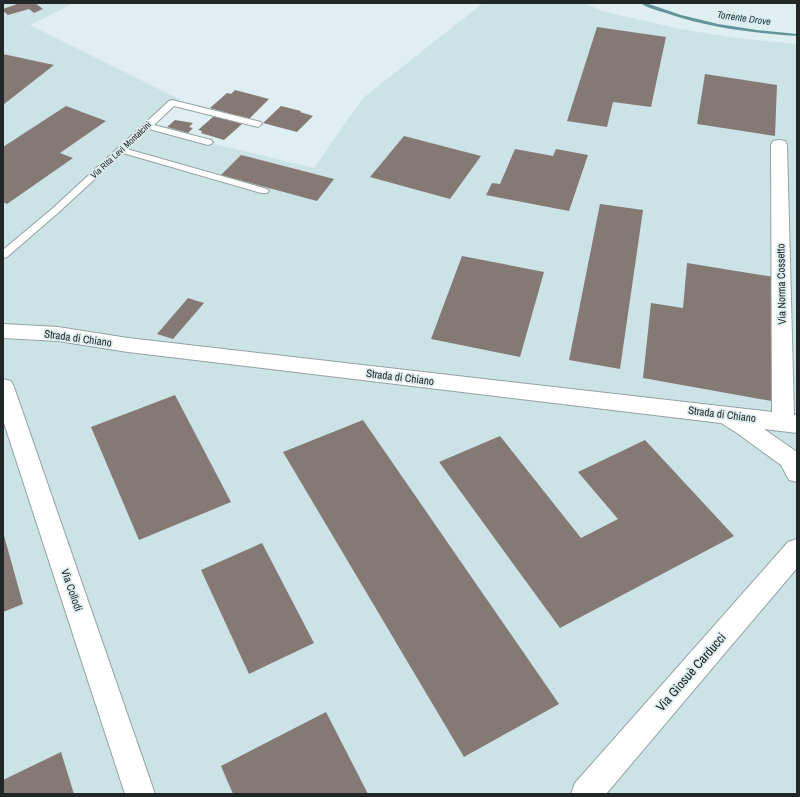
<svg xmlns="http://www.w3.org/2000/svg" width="800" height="797" viewBox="0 0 800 797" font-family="'Archivo Narrow',sans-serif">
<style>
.built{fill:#cce3e6}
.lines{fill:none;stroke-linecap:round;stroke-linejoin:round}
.stream{fill:#61959b;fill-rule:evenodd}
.building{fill:#857975}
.service-casing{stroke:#93a1a2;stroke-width:2}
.minor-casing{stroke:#93a1a2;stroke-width:2}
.tertiary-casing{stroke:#93a1a2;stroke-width:2}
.service{fill:#fff;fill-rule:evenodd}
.minor{fill:#fff;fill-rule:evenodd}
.tertiary{fill:#fff;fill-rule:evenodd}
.labels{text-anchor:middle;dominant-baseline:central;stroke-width:3.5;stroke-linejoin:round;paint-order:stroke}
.far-street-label{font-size:9px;fill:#212627;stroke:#dfeef0}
.far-water-label{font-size:10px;font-style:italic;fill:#16393e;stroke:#dfeef0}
.street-label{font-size:11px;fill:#212627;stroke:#dfeef0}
.near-street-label{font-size:13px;fill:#212627;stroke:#dfeef0}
</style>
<rect width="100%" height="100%" fill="#dfeef0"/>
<polygon class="built" points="3,3 74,3 30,25 179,99 152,129 314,168 363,98 483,3 584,3 602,11 680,29 735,38 797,44 797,794 3,794"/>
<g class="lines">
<path class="stream" d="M640,3H646L681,15L718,24L757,30L797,34V36C754,33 710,28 669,14C659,11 648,8 640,3Z"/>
</g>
<g class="building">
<polygon points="20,3 35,3 43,9 34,13 29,9 8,15 3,11 3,9"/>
<polygon points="597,27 666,37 651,107 613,102 607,127 567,121"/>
<polygon points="3,54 54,65 3,105"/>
<polygon points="705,74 777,85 775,136 697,124"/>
<polygon points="235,90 269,99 249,119 210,108 227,93 231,94"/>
<polygon points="66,106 106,121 60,153 73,158 7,204 3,202 3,147"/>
<polygon points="281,106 301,111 300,112 313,116 297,132 263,123"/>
<polygon points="214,116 242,124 224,140 201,133 202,131 198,130"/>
<polygon points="175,120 193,123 189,127 193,128 188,133 167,127"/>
<polygon points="404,136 481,156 450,199 370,177"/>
<polygon points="515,149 553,156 556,149 588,155 569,211 486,195 492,183 500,184"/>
<polygon points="241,155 334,179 317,201 221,175"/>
<polygon points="600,204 643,210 620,369 569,360"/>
<polygon points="462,256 544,272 520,357 431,339"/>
<polygon points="687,263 774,277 777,402 643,378 651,303 683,308"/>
<polygon points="188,298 204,303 173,339 157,334"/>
<polygon points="175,395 231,502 139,540 91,427"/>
<polygon points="363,420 559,704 464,757 283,452"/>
<polygon points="500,436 581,538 618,519 578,472 645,440 734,536 560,628 439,462"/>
<polygon points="3,532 23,604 3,612"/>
<polygon points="262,543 314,643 249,674 201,570"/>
<polygon points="326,712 368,794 233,794 221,766"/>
<polygon points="61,752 74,794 3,794 3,780"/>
</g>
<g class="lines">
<g class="service-casing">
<polygon id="service" points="172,100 261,122 262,124 258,127 174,106 154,125 211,140 213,142 211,144 208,145 149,129 127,149 267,189 269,191 267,193 261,193 123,153 59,212 7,257 3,258 3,250 53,208 169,101"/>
</g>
<g class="minor-casing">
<g id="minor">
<polygon points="779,140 785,141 787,145 794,415 797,415 797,433 764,429 797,452 797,482 789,480 781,465 737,433 721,423 128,352 58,341 3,338 3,324 58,327 128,338 772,412 771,145 773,141"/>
<polygon points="797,539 797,568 606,794 571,794 575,783 788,542"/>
</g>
</g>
<g class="tertiary-casing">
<polygon id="tertiary" points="3,379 11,381 14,387 155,794 125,794 3,420"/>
</g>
<use href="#service" class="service"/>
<use href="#minor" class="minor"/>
<use href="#tertiary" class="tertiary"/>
</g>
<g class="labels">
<g class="far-street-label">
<text transform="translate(121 150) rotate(-43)">Via Rita Levi Montalcini</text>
</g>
<g class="far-water-label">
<text transform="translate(744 18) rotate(8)">Torrente Drove</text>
</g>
<g class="street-label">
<text transform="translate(781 284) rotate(-91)">Via Norma Cossetto</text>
<text transform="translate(78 338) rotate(8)">Strada di Chiano</text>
<text transform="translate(400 377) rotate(7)">Strada di Chiano</text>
<text transform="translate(722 414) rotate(7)">Strada di Chiano</text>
<text transform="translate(72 590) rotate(71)">Via Collodi</text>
</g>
<g class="near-street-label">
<text transform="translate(691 672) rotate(-49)">Via Giosuè Carducci</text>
</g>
</g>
<rect width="800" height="797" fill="none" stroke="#212627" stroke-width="8"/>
</svg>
